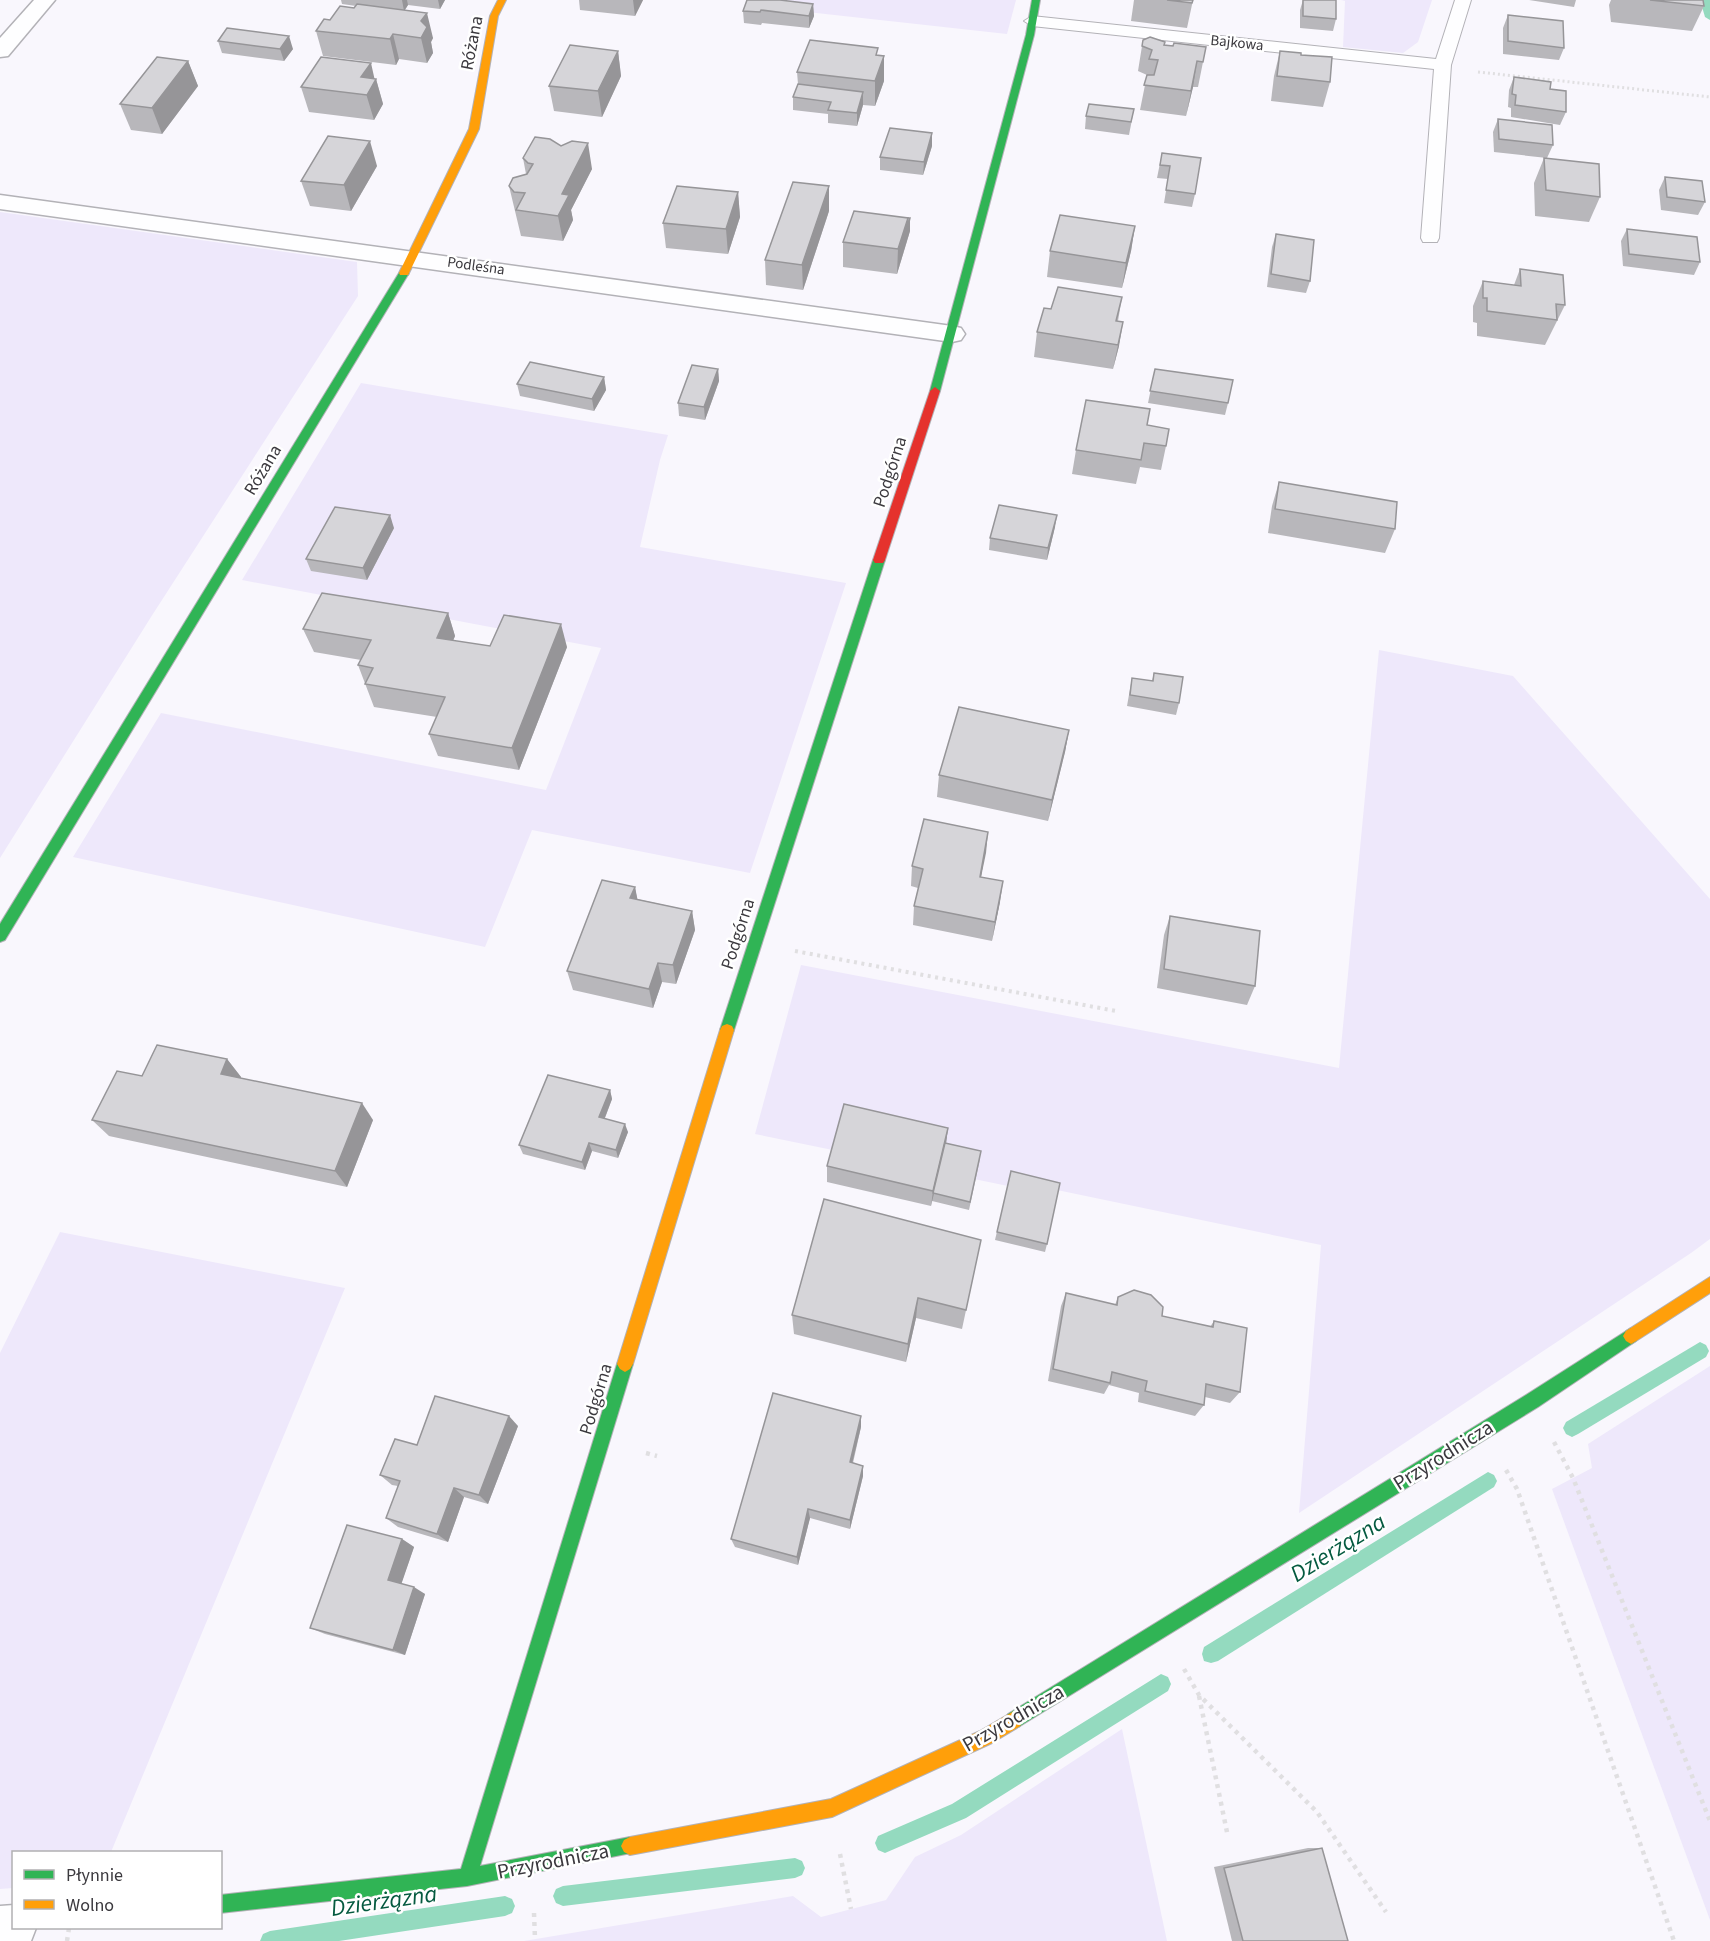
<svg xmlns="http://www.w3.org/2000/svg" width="1710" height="1941" viewBox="0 0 1710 1941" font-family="'Source Sans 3',sans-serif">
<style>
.green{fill:#eee8fb}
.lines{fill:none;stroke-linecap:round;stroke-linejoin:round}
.stream{fill:#94dabf;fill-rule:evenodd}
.lane-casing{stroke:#b3b2b7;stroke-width:2}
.street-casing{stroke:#b3b2b7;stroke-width:3}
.fast-casing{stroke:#b3b2b7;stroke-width:2}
.slow-casing{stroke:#b3b2b7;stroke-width:2}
.jam-casing{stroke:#b3b2b7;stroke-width:2}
.path-far2{stroke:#e0dfe1;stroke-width:3;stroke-dasharray:2 3;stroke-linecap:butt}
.path-far1{stroke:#e0dfe1;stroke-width:4;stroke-dasharray:3 4.5;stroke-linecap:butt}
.path{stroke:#e0dfe1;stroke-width:4.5;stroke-dasharray:4 5;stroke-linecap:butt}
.lane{fill:#fefeff;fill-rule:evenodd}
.street{fill:#fefeff;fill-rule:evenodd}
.fast{fill:#30b455;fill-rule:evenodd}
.slow{fill:#ff9f0a;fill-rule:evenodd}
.jam{fill:#e5322d;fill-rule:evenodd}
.wall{fill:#b8b7bb}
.shaded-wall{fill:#969598}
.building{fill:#d6d5d9;stroke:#969598;stroke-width:1.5}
.labels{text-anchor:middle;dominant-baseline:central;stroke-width:5;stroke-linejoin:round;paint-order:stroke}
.far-street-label{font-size:15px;fill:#3b393e;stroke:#fff}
.street-label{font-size:18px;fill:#3b393e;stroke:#fff}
.near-street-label{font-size:21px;fill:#3b393e;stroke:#fff}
.near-water-label{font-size:24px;font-style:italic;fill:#055a40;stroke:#fff}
</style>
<rect width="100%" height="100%" fill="#f9f7fd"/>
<g class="green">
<polygon points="774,0 1016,0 1007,34 771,8"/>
<polygon points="1341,0 1432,0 1418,42 1403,53 1343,47 1345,1"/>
<polygon points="0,212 357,262 358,296 151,617 0,858"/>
<polygon points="361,383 668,435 660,460 640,547 846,583 750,873 532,830 485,947 73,857 161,713 546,790 601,648 242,580"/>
<polygon points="1379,650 1513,676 1710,899 1710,1239 1691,1253 1299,1513 1321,1245 1057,1190 1008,1186 755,1134 801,965 1339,1068"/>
<polygon points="60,1232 345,1288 111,1852 14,1852 13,1888 0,1889 0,1353"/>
<polygon points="1710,1366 1710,1920 1552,1489 1592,1468 1588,1444"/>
<polygon points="1122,1729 1167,1941 524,1941 793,1896 821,1917 886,1900 915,1857 961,1835"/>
</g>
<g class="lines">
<g class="stream">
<polygon points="1700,0 1710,0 1710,20 1705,17"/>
<polygon points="1700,1342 1706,1345 1709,1351 1706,1357 1578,1434 1572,1437 1566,1434 1563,1428 1566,1422"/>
<polygon points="1488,1472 1494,1475 1497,1481 1494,1487 1218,1661 1211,1663 1204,1661 1202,1654 1204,1647"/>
<polygon points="1161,1674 1168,1677 1171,1684 1168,1691 966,1818 885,1853 878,1850 875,1843 878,1836 952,1804"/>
<polygon points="795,1858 802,1861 805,1868 802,1875 795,1878 563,1906 556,1903 553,1896 556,1889 563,1886"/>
<polygon points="505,1896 512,1899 515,1906 512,1913 505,1916 339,1941 260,1941 263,1934 270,1931"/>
</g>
<g class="lane-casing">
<polygon id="lane" points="1455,0 1471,0 1451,65 1439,238 1437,242 1423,242 1421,238 1434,69 1032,26 1024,21 1032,16 1436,59"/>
</g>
<g class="street-casing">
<g id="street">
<polygon points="34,0 55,0 8,56 0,57 0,38"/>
<polygon points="0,195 952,326 961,328 965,334 961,340 952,342 0,209"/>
<polygon points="14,1905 14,1928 36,1928 31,1941 0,1941 0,1906"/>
</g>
</g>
<g class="fast-casing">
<g id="fast">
<polygon points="1032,0 1040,0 1034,35 940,391 935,395 930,391 1026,35"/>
<polygon points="404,270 409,273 5,940 0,942 0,924 399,273"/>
<polygon points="879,556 885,560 734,1030 732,1034 727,1036 722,1034 720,1030 873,560"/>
<polygon points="1631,1328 1636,1331 1639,1336 1636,1341 1538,1407 1020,1726 1014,1729 1008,1726 1005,1720 1008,1714 1526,1395"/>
<polygon points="625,1356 630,1359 633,1364 480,1866 630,1837 636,1840 639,1846 636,1852 467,1886 220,1913 220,1895 461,1869 617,1364 620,1359"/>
</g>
</g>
<g class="slow-casing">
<g id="slow">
<polygon points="498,0 506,0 498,16 479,129 409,273 408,275 400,275 399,273 469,129 490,16"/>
<polygon points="727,1024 732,1026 734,1030 633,1364 630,1369 625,1372 620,1369 617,1364 720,1030 722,1026"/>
<polygon points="1710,1277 1710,1293 1636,1341 1631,1344 1626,1341 1623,1336 1626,1331"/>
<polygon points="1014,1711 1020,1714 1023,1720 1020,1726 992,1743 832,1817 630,1855 624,1852 621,1846 624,1840 630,1837 831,1799 980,1731"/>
</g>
</g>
<g class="jam-casing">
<polygon id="jam" points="935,387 940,391 885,560 883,563 875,563 873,560 930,391"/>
</g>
<polyline class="path-far2" points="1478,72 1710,97"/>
<polyline class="path-far1" points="795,951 1116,1011"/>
<g class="path">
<polyline points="1554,1442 1573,1478 1710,1821"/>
<polyline points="646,1453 657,1456"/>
<polyline points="1506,1470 1517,1489 1674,1941"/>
<polyline points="1184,1669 1199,1695 1317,1812 1386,1912"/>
<polyline points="1199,1696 1228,1837"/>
<polyline points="840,1854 851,1909"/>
<polyline points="534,1913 535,1939"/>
<polyline points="67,1941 69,1928"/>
</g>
<use href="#lane" class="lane"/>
<use href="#street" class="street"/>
<use href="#fast" class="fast"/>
<use href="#slow" class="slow"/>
<use href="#jam" class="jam"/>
</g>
<g class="wall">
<polygon points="341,0 445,0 440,9 408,5 405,10 433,38 431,42 433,53 427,63 399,59 396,65 323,56 316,31 330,20 354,8 356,6 342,4"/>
<polygon points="579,0 643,0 635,16 580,10"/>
<polygon points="1134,0 1193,0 1187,28 1131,21"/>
<polygon points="1303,0 1336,0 1336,19 1333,31 1300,28 1300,10"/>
<polygon points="1529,0 1576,0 1574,7"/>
<polygon points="1611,0 1703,0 1704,6 1692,31 1611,22 1609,5"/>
<polygon points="813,4 814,16 809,28 762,23 761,25 744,23 743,11"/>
<polygon points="1508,15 1564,48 1559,60 1503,54 1503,28"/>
<polygon points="218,41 293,49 284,61 222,53"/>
<polygon points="1165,45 1206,47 1198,87 1193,87 1186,116 1140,110 1147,75 1138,71 1142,46"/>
<polygon points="618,51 621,76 602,117 554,111 549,86"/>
<polygon points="1280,51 1301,55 1330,82 1323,107 1271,101 1274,76"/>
<polygon points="878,55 884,56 884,81 875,106 863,105 857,126 828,123 828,114 793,110 793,97 798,84 797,72"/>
<polygon points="188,61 198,86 162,134 131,130 120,104"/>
<polygon points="1514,77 1550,89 1566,112 1560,125 1511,117 1511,108 1508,107 1509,90"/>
<polygon points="376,79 383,104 374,120 309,112 301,87"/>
<polygon points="1134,109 1129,135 1085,129 1086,116"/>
<polygon points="1498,119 1553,145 1547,158 1494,152 1493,132"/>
<polygon points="932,146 923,175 880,170 880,157"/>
<polygon points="1162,153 1195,194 1192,207 1164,203 1168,179 1157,178"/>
<polygon points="523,158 592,169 571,210 573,220 563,241 521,236 509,186 526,174"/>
<polygon points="1544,158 1600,197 1589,222 1535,216 1534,183"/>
<polygon points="377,166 351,211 310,206 301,181"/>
<polygon points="1665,177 1705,202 1698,215 1661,210 1659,190"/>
<polygon points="738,192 740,217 728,254 666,248 663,223"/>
<polygon points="829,211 803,290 766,285 765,260"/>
<polygon points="1135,226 1131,251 1122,288 1047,277 1050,251"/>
<polygon points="1627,229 1700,262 1694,275 1623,266 1621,241"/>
<polygon points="910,231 897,274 843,267 843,242"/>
<polygon points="1276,234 1310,281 1306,293 1267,287 1272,247"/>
<polygon points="1520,269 1565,305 1545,345 1477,336 1477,323 1473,322 1473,306 1483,281 1514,285"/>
<polygon points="1122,297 1118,321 1119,346 1113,369 1034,357 1037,332 1051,309"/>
<polygon points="718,369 719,381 705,420 679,416 678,403"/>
<polygon points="1155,369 1228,403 1225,415 1148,403"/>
<polygon points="604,377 606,390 594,411 520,396 517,384"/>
<polygon points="1147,425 1166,446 1161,470 1140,467 1136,484 1072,474 1076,450"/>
<polygon points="1279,482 1395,529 1385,553 1268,533 1272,506"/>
<polygon points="1055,527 1047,560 989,550 990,538"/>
<polygon points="394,528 367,580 311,571 306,559"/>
<polygon points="448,613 455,636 453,641 490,646 567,647 519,770 438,756 429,734 437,717 374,707 358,665 361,660 314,652 303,629"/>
<polygon points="1154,673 1179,703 1176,715 1127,706 1130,689 1132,678 1152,681"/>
<polygon points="1069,730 1065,752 1048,821 937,797 939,775"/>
<polygon points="988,832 981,877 1000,902 992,941 913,925 914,906 918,888 911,886 912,866"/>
<polygon points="635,887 637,899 692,911 695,930 676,984 662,982 653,1008 573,990 567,971"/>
<polygon points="1170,916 1255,986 1247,1005 1157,988 1164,935"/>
<polygon points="227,1059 241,1077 241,1078 373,1120 347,1187 109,1136 92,1120 142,1076"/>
<polygon points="610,1090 612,1099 605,1118 628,1132 618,1158 592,1151 585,1170 523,1154 519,1145"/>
<polygon points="948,1128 946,1143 980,1159 969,1210 932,1201 931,1206 827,1182 827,1166"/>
<polygon points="1011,1171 1047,1244 1045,1252 995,1240"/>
<polygon points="981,1240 962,1329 916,1318 906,1362 794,1334 792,1315"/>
<polygon points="1066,1293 1115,1305 1118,1297 1162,1316 1210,1327 1214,1321 1240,1392 1230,1403 1205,1397 1204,1405 1195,1416 1138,1402 1139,1393 1109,1385 1104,1394 1048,1381 1061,1306"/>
<polygon points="518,1426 488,1504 464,1497 448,1542 398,1527 386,1518 398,1486 392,1485 380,1475"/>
<polygon points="861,1427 853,1463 863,1466 863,1476 850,1529 810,1518 798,1565 735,1547 731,1539"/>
<polygon points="402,1539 414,1547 401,1584 425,1594 405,1655 325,1634 310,1628"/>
<polygon points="1308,1848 1322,1848 1348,1941 1232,1941 1214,1867"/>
</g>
<g class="shaded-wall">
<polygon points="402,0 407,0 408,5 404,11"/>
<polygon points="438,0 445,0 440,9"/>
<polygon points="633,0 643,0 635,16"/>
<polygon points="813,4 814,16 809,28 809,16"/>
<polygon points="427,13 433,38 431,42 433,53 427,63 421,38 421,21"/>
<polygon points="393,34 399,59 396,65 390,39"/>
<polygon points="289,36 293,49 284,61 280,49"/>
<polygon points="618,51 621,76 602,117 598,91"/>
<polygon points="884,56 884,81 875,106 875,81"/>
<polygon points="188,61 198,86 162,134 152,108"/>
<polygon points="1197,61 1193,87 1186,116"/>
<polygon points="371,63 375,81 376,79 383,104 374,120 361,77"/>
<polygon points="863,92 863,105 857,126 857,113"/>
<polygon points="932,133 932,146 923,175 924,162"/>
<polygon points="370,141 377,166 351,211 344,185"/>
<polygon points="588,143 592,169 571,210 573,220 563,241 558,216 562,194"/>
<polygon points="829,186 829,211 803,290 802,265"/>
<polygon points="738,192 740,217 728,254 726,229"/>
<polygon points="908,218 910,218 910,231 897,274 898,249"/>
<polygon points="1135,226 1131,251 1122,288 1126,263"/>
<polygon points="1123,322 1119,346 1113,369 1118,345"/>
<polygon points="718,369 719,381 705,420 704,407"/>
<polygon points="604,377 606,390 594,411 592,399"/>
<polygon points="390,515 394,528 367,580 363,568"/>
<polygon points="1057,515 1055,527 1047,560 1048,548"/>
<polygon points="448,613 455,636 444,661 437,638"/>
<polygon points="561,624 567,647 519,770 512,748"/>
<polygon points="1069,730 1065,752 1048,821 1052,800"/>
<polygon points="988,832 986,853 977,897 980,877"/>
<polygon points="1003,881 1000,902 992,941 995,922"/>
<polygon points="635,887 639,907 630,898"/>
<polygon points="692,911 695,930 676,984 673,965"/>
<polygon points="658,963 662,982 653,1008 649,989"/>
<polygon points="227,1059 241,1077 235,1091 221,1074"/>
<polygon points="610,1090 612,1099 602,1125 599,1117"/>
<polygon points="362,1103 373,1120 347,1187 335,1171"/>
<polygon points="625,1124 628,1132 618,1158 616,1150"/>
<polygon points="948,1128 946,1144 931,1206 933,1191"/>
<polygon points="589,1143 592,1151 585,1170 582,1162"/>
<polygon points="918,1298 916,1318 906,1362 908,1344"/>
<polygon points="509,1416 518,1426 488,1504 479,1495"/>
<polygon points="861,1416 861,1427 850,1472 850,1462"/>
<polygon points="863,1466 863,1476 850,1529 850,1520"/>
<polygon points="454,1488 464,1497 448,1542 437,1534"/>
<polygon points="808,1509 810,1518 798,1565 797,1557"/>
<polygon points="402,1539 414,1547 400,1588 388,1580"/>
<polygon points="414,1587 425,1594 405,1655 393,1650"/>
</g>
<g class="building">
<polygon points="747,0 780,0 813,4 809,16 761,10 760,12 743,11"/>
<polygon points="1167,0 1193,0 1192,3"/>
<polygon points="1303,0 1336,0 1336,19 1303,16"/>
<polygon points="1650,0 1703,0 1704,6"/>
<polygon points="357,4 427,13 421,21 427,27 421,38 393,34 390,39 316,31 324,19 330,20 340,6 354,8"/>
<polygon points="1508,15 1563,21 1564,48 1508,41"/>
<polygon points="227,28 289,36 280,49 218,41"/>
<polygon points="1150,37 1165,42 1164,45 1173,46 1174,43 1206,47 1203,62 1197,61 1191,91 1144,85 1147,75 1154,75 1158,60 1149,59 1152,50 1142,46 1143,40"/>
<polygon points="810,40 878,48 876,55 884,56 875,81 797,72"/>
<polygon points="570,45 618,51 598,91 549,86"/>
<polygon points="1280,51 1301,53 1301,55 1332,57 1330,82 1277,76"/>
<polygon points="157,57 188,61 152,108 120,104"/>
<polygon points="321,57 371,63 361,77 376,79 367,95 301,87"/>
<polygon points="1514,77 1551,82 1550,89 1566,91 1566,112 1515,105 1516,95 1512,94"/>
<polygon points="798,84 863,92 857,113 828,110 831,102 793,97"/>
<polygon points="1089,104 1134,109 1131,122 1086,116"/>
<polygon points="1498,119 1552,125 1553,145 1499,139"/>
<polygon points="890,128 932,133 924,162 880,157"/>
<polygon points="328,136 370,141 344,185 301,181"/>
<polygon points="535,137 550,139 561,146 572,141 588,143 562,194 569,195 558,216 516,210 525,193 514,192 509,186 513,178 527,174 533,164 528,163 523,158"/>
<polygon points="1162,153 1201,158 1195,194 1166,190 1170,166 1160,165"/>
<polygon points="1544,158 1599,164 1600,197 1546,190"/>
<polygon points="1665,177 1702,181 1705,202 1667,197"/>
<polygon points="793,182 829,186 802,265 765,260"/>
<polygon points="677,186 738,192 726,229 663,223"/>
<polygon points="854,211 908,218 898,249 843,242"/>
<polygon points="1060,215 1135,226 1126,263 1050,251"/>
<polygon points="908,218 910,218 907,230"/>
<polygon points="1627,229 1697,237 1700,262 1629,254"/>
<polygon points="1276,234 1314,240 1310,281 1271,274"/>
<polygon points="1520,269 1563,275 1565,305 1556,304 1557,320 1487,311 1487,298 1483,298 1483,281 1521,286"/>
<polygon points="1058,287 1122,297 1116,321 1123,322 1118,345 1037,332 1044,308 1051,309"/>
<polygon points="530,362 604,377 592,399 517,384"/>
<polygon points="692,365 718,369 704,407 678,403"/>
<polygon points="1155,369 1233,380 1228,403 1150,391"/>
<polygon points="1086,400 1150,409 1147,425 1169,429 1166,446 1144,443 1141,460 1076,450"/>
<polygon points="1279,482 1397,502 1395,529 1275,509"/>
<polygon points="999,505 1057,515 1048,548 990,538"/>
<polygon points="335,507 390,515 363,568 306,559"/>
<polygon points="322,593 448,613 437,638 490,646 504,615 561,624 512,748 429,734 445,697 365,684 373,668 358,665 371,640 303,629"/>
<polygon points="1154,673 1183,677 1179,703 1130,695 1132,678 1153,681"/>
<polygon points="959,707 1069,730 1052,800 939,775"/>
<polygon points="924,819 988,832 980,877 1003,881 995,922 914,906 923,869 912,866"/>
<polygon points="602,880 635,887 630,898 692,911 673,965 658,963 649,989 567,971"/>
<polygon points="1170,916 1260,931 1255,986 1164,969"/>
<polygon points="157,1045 227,1059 221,1074 362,1103 335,1171 92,1120 117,1071 142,1076"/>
<polygon points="548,1075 610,1090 599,1117 625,1124 616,1150 589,1143 582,1162 519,1145"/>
<polygon points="844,1104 948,1128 933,1191 827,1166"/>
<polygon points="945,1143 981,1151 970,1202 933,1193"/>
<polygon points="1011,1171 1060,1183 1047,1244 997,1232"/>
<polygon points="824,1199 981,1240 966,1310 918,1298 908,1344 792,1315"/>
<polygon points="1134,1290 1151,1295 1163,1307 1162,1316 1213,1327 1214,1321 1247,1328 1240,1392 1206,1384 1204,1405 1145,1391 1147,1381 1112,1372 1110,1383 1053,1369 1066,1293 1117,1305 1118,1297"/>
<polygon points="773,1393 861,1416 850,1462 863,1466 850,1520 808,1509 797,1557 731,1539"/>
<polygon points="435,1396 509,1416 479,1495 454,1488 437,1534 386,1518 400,1481 380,1475 395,1439 417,1445"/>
<polygon points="347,1525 402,1539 388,1580 414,1587 393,1650 310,1628"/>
<polygon points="1322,1848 1348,1941 1243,1941 1224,1868"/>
</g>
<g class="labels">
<g class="far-street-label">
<text transform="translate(1237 43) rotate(6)">Bajkowa</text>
<text transform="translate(476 266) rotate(8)">Podleśna</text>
</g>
<g class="street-label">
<text transform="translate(472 43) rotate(-79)">Różana</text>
<text transform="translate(263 470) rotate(-59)">Różana</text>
<text transform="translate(890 472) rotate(-72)">Podgórna</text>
<text transform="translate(738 934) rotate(-72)">Podgórna</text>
<text transform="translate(596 1399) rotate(-73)">Podgórna</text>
</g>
<g class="near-street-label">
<text transform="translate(1443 1455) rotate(-32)">Przyrodnicza</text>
<text transform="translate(1013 1718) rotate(-30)">Przyrodnicza</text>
<text transform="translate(553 1861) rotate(-11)">Przyrodnicza</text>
</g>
<g class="near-water-label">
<text transform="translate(1338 1548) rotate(-32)">Dzierżązna</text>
<text transform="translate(384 1901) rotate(-8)">Dzierżązna</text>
</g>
</g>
<rect x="12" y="1851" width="210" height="78" fill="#ffffff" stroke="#b1b0b2" stroke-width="1.5"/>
<rect x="24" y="1870" width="30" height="9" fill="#30b455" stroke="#b1b0b2" stroke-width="1.5"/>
<text x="66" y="1881" font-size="18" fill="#3b393e">Płynnie</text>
<rect x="24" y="1900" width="30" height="9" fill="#ff9f0a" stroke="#b1b0b2" stroke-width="1.5"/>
<text x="66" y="1911" font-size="18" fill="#3b393e">Wolno</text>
</svg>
